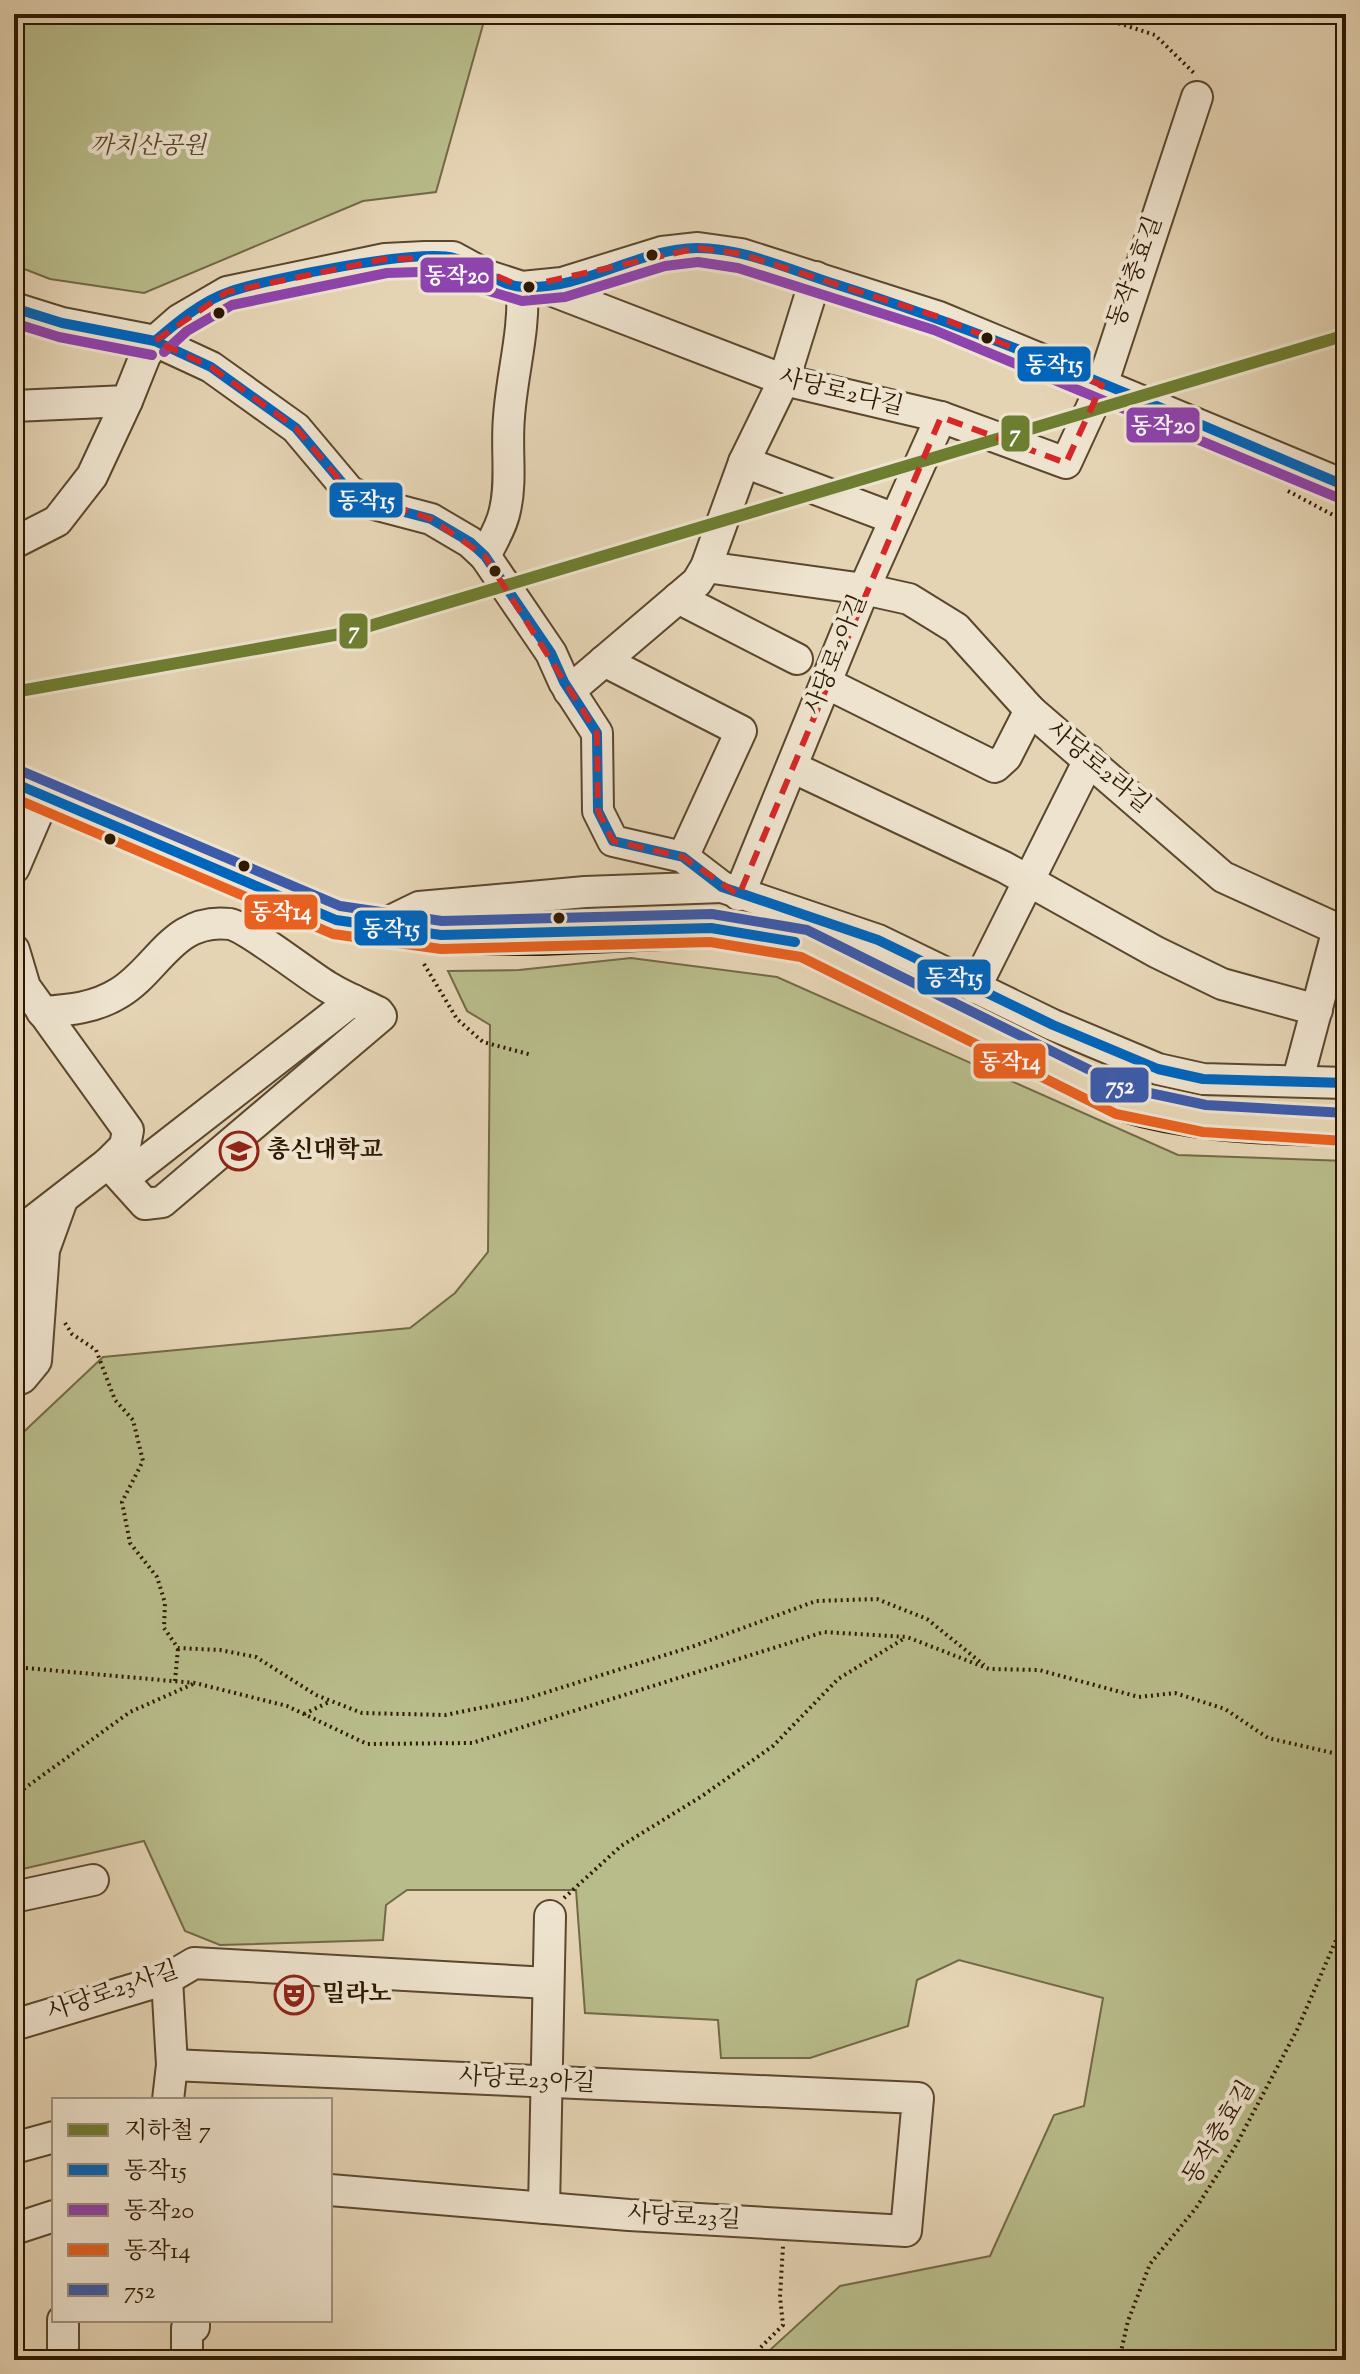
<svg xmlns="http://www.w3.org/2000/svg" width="1360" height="2374" viewBox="0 0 1360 2374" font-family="'Sorts Mill Goudy','Noto Serif KR',serif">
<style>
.green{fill:#b8bc8a;stroke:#726a45;stroke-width:2}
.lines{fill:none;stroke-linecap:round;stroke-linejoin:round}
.minor-casing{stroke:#5b472d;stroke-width:34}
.major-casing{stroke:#2d1800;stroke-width:42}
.path{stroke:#2d1800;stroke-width:4;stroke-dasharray:2 4;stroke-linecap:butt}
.minor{stroke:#eee3ce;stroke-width:30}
.major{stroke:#e5d4b4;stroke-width:38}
.bus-1-casing{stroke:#eee3ce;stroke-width:16}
.bus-2-casing{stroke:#eee3ce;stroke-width:16}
.bus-3-casing{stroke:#eee3ce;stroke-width:16}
.bus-4-casing{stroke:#eee3ce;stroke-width:16}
.bus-1{stroke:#0065bd;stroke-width:10}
.bus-2{stroke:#8e44ad;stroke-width:10}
.bus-3{stroke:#e86120;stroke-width:10}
.bus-4{stroke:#3d5bab;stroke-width:10}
.metro-1-casing{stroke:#eee3ce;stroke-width:18}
.metro-1{stroke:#6e7e31;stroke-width:12}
.marked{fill:none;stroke:#d62828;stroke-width:6;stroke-dasharray:16 10;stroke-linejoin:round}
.bus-dot{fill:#2d1800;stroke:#eee3ce;stroke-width:3}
.labels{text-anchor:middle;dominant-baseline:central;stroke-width:8;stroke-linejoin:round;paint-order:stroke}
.park-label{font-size:24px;font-style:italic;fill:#574929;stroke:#eee3ce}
.street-label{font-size:24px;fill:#2d1800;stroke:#eee3ce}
.poi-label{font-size:24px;font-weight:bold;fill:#2d1800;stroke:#eee3ce;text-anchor:start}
.line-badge{stroke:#eee3ce;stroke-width:3}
.badge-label{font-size:22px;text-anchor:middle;font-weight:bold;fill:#fff}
</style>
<rect width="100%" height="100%" fill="#e5d4b4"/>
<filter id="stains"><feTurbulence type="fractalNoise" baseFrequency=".0025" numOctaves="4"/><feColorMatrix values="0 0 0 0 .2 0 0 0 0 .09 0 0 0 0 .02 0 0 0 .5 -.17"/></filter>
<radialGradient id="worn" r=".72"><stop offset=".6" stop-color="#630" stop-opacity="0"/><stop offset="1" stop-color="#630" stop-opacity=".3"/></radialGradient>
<g class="green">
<polygon points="14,14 486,14 436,192 363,201 144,293 50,279 14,265"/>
<polygon points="631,958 777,977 1178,1155 1346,1161 1346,2360 759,2360 840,2286 990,2256 1054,2115 1084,2106 1103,1998 959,1960 917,1980 908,2026 810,2058 721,2058 718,2020 585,2013 576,1890 407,1890 386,1905 383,1940 220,1945 185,1931 144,1841 14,1871 14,1441 103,1357 410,1328 455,1293 488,1252 490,1025 467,1011 448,971 519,970"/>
</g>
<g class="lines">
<g class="minor-casing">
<g id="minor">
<polyline points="540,286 784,380 941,417 1066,463 1102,385 1197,97"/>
<polyline points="14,308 62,323 155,341 211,367 296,428 349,491 374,504 431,519 470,542 485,556 551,653 564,682 597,733 598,811 613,841 683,857 722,887 878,940 1053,1025 1158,1069 1203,1079 1346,1083"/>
<polyline points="14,406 127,401 145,356 155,341 179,320 227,292 385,259 425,257 453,257 488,276 522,287 562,283 662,252 698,248 741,254 939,317 1346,486"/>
<polyline points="744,462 895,519"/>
<polyline points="14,543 57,521 92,476 127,401"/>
<path d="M485,556C492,542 502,526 505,510C512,481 506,448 509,417C512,373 525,331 522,287"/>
<polyline points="706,567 864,589 909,599 956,628 1030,710 1223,877 1346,933"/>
<polyline points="678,598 797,659"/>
<polyline points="604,661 741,731 683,857"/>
<polyline points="826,683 995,767 1006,757 1030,710"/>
<polyline points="569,691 697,582 706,567 744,462 784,380 816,277"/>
<polyline points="792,767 1004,867 1156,952 1222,984 1317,1010"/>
<polyline points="14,868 44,798"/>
<polyline points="739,895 864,589 941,417"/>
<polyline points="380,926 419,907 585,892 722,887"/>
<polyline points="14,950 25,987 128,1130 125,1146 108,1163 28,1225 21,1241 14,1330"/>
<polyline points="975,988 1089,760"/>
<path d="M42,1012C70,1010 95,1008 119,993C158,970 173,917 230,924C247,927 309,976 328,987C344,997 362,1004 378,1012L381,1016L162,1202L145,1204L108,1163"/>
<polyline points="1298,1079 1338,929"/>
<polyline points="123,1179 353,1000"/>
<polyline points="14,1381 22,1378 36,1361 44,1250 62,1200"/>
<polyline points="14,1897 93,1880"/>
<polyline points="167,1979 172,2065 168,2100"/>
<polyline points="14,2025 167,1979 194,1963 548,1983"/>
<polyline points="172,2065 918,2098 906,2231 629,2215 330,2190"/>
<polyline points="14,2148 54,2137"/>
<polyline points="544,2208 550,1916"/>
<polyline points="14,2229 54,2216"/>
<polyline points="63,2320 63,2360"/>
<polyline points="187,2360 187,2328 194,2327 194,2320"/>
</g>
</g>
<g class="major-casing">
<path id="major" d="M14,783L336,920L441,935H541L711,928L805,944L1121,1101C1195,1124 1269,1124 1346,1127"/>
</g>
<g class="path">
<polyline points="1090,14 1155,35 1194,73"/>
<polyline points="1288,491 1346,522"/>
<polyline points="424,964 457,1019 483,1042 532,1055"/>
<polyline points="65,1323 72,1334 96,1350 115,1400 133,1420 143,1461 122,1502 130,1543 157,1577 165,1603 164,1628 178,1648 220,1650 256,1657 316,1695 362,1713 445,1715 525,1699 694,1646 816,1601 877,1599 927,1619 984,1665"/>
<polyline points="14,1667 195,1683 287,1706 367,1744 472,1743 824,1632 907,1637 989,1669 1039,1670 1139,1697 1175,1693 1225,1709 1268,1738 1346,1756"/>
<polyline points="175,1681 178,1648"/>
<polyline points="304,1714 331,1701"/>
<polyline points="14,1796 130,1712 193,1684"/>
<polyline points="564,1898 621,1846 702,1796 773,1746 838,1679 905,1638"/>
<polyline points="748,2360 783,2325 780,2297 783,2246"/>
<polyline points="1119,2360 1128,2321 1150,2264 1196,2208 1235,2147 1297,2030 1346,1917"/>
</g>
<use href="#minor" class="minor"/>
<use href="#major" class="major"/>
<g class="bus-1-casing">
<g id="bus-1">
<polyline points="14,308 62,323 155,341 211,367 296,428 349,491 374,504 431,519 470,542 485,556 551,653 564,682 597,733 598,811 613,841 683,857 722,887 878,940 1053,1025 1158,1069 1203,1079 1346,1083"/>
<path d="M155,341C176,323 202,301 229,292C265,279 421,248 454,258C478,264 497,286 524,287C584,290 637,249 697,248C744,248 793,271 838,285C1011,340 1178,416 1346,486"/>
<polyline points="14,783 336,920 441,935 711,928 795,942"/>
</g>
</g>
<g class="bus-2-casing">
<g id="bus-2">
<polyline points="14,323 59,337 152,355"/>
<polyline points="164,352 187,331 232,305 387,273 450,271 482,289 522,301 565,297 665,266 698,262 738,268 934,330 1341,499"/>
</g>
</g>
<g class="bus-3-casing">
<polyline id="bus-3" points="14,798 333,934 441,949 710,942 801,957 1116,1114 1203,1132 1345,1141"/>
</g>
<g class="bus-4-casing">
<polyline id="bus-4" points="19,770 340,906 442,921 712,914 807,930 1126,1088 1206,1105 1346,1113"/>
</g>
<use href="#bus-1" class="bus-1"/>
<use href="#bus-2" class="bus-2"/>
<use href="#bus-3" class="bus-3"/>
<use href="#bus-4" class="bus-4"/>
<g class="metro-1-casing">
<polyline id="metro-1" points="14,692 346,633 1346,335"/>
</g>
<use href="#metro-1" class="metro-1"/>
</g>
<path class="marked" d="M698,248L741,254L939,317L1102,385L1066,463L941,417L739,895L683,857L613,841L598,811L597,733L485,556L431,519L349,491L296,428L211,367L155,341L227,292L385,259L453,257L522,287Z"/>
<defs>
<g id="university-ring" transform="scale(2)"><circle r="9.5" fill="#eee3ce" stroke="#8f2418" stroke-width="1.5"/><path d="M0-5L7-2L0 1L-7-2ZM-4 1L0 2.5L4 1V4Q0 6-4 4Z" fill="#8f2418"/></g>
<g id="theatre-ring" transform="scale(2)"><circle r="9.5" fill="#eee3ce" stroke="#8f2418" stroke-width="1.5"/><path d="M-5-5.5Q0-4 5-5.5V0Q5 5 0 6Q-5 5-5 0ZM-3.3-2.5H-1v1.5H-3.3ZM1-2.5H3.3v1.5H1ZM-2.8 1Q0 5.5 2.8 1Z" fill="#8f2418"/></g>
</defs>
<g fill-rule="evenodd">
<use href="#university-ring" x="239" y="1151"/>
<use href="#theatre-ring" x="294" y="1995"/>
</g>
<g class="bus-dot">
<circle cx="652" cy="255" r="7"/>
<circle cx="529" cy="287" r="7"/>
<circle cx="219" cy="313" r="7"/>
<circle cx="987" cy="338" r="7"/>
<circle cx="495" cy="571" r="7"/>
<circle cx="110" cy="839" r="7"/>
<circle cx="244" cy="866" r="7"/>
<circle cx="559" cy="918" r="7"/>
</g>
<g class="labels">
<g class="park-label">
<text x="148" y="147">까치산공원</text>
</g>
<g class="street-label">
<text transform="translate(1136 272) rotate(-70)">동작충효길</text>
<text transform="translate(841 393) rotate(14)">사당로2다길</text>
<text transform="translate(837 655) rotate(-68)">사당로2아길</text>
<text transform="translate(1098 768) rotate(40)">사당로2라길</text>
<text transform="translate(113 1992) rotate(-19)">사당로23사길</text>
<text transform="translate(527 2081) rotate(3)">사당로23아길</text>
<text transform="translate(1220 2133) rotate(-59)">동작충효길</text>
<text transform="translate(684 2218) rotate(3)">사당로23길</text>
</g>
<g class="poi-label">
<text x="267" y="1151">총신대학교</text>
<text x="322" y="1995">밀라노</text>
</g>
</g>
<g class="line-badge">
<rect x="419" y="256" width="76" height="38" rx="8" fill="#8e44ad"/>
<rect x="1016" y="345" width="76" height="38" rx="8" fill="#0065bd"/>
<rect x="1125" y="406" width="76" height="38" rx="8" fill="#8e44ad"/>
<rect x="1000" y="414" width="31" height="39" rx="8" fill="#6e7e31"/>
<rect x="328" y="481" width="76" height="38" rx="8" fill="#0065bd"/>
<rect x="338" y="612" width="31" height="38" rx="8" fill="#6e7e31"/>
<rect x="243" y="893" width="76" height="38" rx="8" fill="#e86120"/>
<rect x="353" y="909" width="76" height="38" rx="8" fill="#0065bd"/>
<rect x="916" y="958" width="76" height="38" rx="8" fill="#0065bd"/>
<rect x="972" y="1042" width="75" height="38" rx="8" fill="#e86120"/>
<rect x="1089" y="1066" width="61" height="38" rx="8" fill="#3d5bab"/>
</g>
<g class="badge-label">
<text x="457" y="283">동작20</text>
<text x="1054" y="372">동작15</text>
<text x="1163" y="433">동작20</text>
<text x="1015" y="441">7</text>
<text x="366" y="508">동작15</text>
<text x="354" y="638">7</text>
<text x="281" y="919">동작14</text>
<text x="391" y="936">동작15</text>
<text x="954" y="985">동작15</text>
<text x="1010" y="1069">동작14</text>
<text x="1120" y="1093">752</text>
</g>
<rect width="1360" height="2374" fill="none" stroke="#e5d4b4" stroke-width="48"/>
<rect x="16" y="16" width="1328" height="2342" fill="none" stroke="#2d1800" stroke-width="4"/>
<rect x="24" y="24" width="1312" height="2326" fill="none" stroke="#2d1800" stroke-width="2"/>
<rect x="52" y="2098" width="280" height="224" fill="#eee3ce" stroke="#a1927c" stroke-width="2"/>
<rect x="68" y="2124" width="40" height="12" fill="#6e7e31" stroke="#a1927c" stroke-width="2"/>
<text x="124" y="2138" font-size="24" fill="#2d1800">지하철 7</text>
<rect x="68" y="2164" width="40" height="12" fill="#0065bd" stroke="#a1927c" stroke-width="2"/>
<text x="124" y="2178" font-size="24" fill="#2d1800">동작15</text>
<rect x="68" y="2204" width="40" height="12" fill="#8e44ad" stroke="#a1927c" stroke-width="2"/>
<text x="124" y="2218" font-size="24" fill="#2d1800">동작20</text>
<rect x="68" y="2244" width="40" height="12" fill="#e86120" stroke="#a1927c" stroke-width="2"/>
<text x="124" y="2258" font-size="24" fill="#2d1800">동작14</text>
<rect x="68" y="2284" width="40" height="12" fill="#3d5bab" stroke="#a1927c" stroke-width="2"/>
<text x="124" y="2298" font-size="24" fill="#2d1800">752</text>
<rect width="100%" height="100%" filter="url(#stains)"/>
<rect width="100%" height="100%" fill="url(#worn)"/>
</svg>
